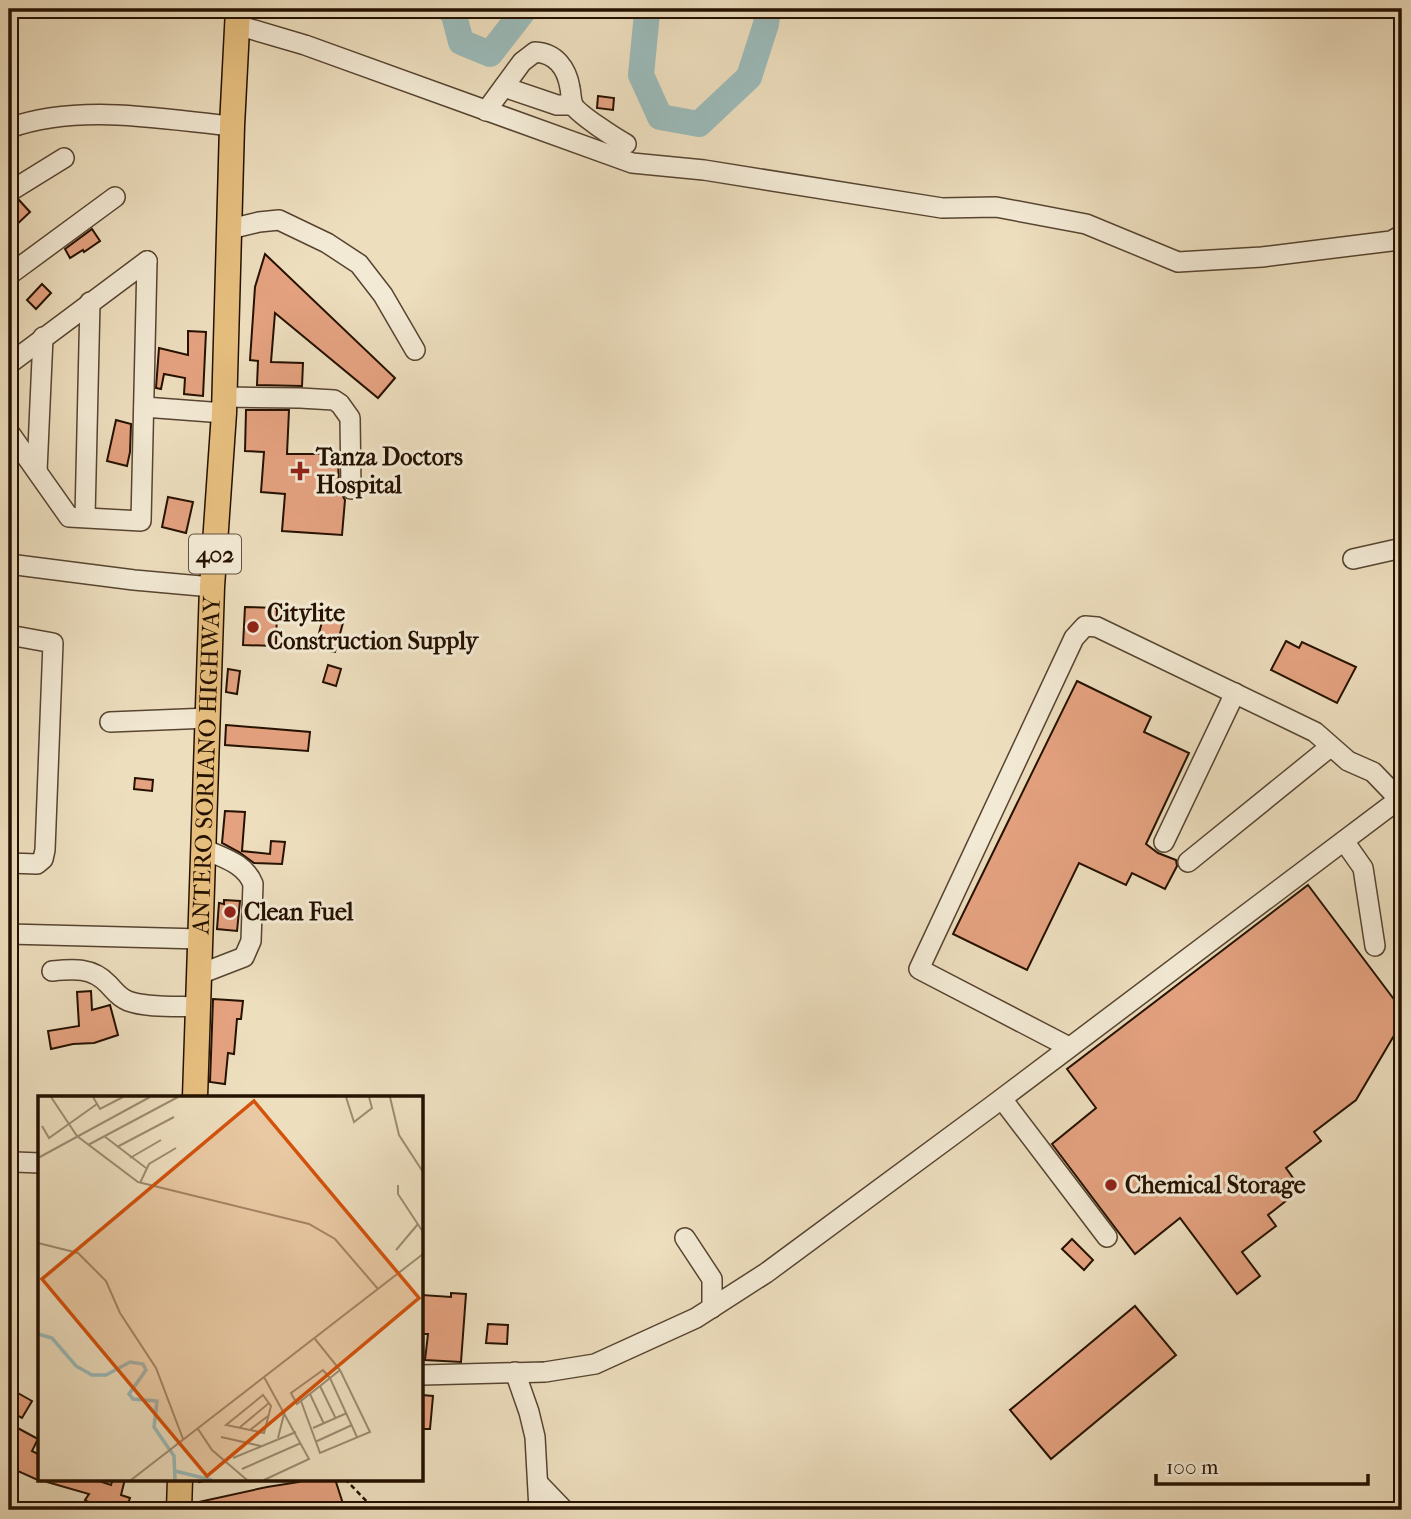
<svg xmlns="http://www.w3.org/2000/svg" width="1411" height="1519" viewBox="0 0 1411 1519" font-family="'IM FELL French Canon',serif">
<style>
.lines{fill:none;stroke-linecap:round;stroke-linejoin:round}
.river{stroke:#9bbbba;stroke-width:26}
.building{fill:#e5a280;stroke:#251100;stroke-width:2}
.minor-casing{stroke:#574430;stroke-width:22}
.major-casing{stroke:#251100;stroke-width:27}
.path{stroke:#251100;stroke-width:2.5;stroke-dasharray:5 3.5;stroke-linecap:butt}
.minor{stroke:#f3ead5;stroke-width:19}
.major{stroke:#e6bf7f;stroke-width:24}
.poi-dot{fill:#8f2418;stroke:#f3ead5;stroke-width:2.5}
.labels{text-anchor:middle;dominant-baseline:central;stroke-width:6;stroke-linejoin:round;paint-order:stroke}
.shield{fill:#f3ead5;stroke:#635240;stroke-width:2}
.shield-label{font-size:23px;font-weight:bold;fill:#251100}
.poi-label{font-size:24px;font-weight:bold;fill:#251100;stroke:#f3ead5;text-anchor:start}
.street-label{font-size:24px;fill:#251100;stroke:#f3ead5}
.inset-river{fill:none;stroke:#9bbbba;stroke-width:3.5}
.inset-road{fill:none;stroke:#9d8c72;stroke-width:2}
.view{fill:#d4520b;fill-opacity:0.15;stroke:#d4520b;stroke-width:3.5}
.inset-edge{fill:none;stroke:#251100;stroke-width:3.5}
</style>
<rect width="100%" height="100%" fill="#eddebe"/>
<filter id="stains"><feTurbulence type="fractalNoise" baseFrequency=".00286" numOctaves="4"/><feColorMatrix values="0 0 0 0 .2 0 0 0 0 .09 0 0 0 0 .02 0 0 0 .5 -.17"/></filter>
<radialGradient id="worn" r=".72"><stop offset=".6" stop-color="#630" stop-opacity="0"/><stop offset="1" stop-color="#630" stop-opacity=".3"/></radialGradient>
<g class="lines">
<g class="river">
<polyline points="449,9 454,15 461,42 490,54 525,9"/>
<polyline points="645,9 647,13 641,75 660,117 699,124 749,77 766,24 768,9"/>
</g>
</g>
<g class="building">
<polygon points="598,96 614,98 613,110 597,108"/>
<polygon points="19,200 30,212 9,232 9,206"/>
<polygon points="92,229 100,241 84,252 83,250 70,258 65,249"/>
<polygon points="265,254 395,378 378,398 275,313 271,362 303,363 302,386 257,385 258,361 250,360 255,287"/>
<polygon points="42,284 51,293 36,309 27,300"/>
<polygon points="188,331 206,332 203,396 184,394 185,378 164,374 161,389 156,388 159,348 188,355"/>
<polygon points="246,410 289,410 287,454 338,454 339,489 345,500 342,535 282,531 285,494 261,492 264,452 245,451"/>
<polygon points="116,420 131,424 130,452 127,466 107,461"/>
<polygon points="168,497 193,502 186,533 162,527"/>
<polygon points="245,607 277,608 276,646 243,645"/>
<polygon points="325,610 346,612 335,652 315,649"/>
<polygon points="1286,641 1299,648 1302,642 1356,667 1337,703 1271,670"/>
<polygon points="328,665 341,669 336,686 323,682"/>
<polygon points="228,669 240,671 237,694 226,692"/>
<polygon points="1077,681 1151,717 1144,732 1189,753 1146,844 1158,853 1176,860 1177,866 1165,889 1132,873 1126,885 1079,863 1027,970 953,934"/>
<polygon points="226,725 310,732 308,751 225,745"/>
<polygon points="135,778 153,780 152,791 134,789"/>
<polygon points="225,811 245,812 242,851 270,854 271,841 285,842 282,864 254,863 239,852 222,843"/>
<polygon points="1308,885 1402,1010 1402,1022 1356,1100 1314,1132 1321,1141 1286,1168 1301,1189 1268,1215 1276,1226 1242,1252 1260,1276 1237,1294 1180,1218 1135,1254 1052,1144 1096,1108 1067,1069"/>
<polygon points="224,900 240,901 237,931 217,929 219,903 224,904"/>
<polygon points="91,991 92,1010 110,1005 118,1035 94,1043 73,1044 51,1049 48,1031 79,1026 77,992"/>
<polygon points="213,999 243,1001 241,1019 237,1019 234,1054 228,1053 225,1084 210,1082"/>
<polygon points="1072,1239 1093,1260 1084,1270 1062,1249"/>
<polygon points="451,1293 466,1294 461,1362 425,1360 428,1334 422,1334 422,1295 451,1297"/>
<polygon points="1135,1306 1176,1355 1051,1459 1010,1410"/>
<polygon points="488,1324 508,1325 507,1344 486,1343"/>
<polygon points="9,1388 32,1401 22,1418 9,1411"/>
<polygon points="422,1395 433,1396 430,1429 422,1429"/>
<polygon points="14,1426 38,1439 32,1451 40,1455 40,1481 18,1471 11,1491 9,1491 9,1435"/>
<polygon points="47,1479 93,1479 111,1485 113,1479 125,1479 121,1495 130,1498 126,1510 103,1510 85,1500 89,1494 47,1482"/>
<polygon points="298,1479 335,1479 345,1510 270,1510 270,1506 245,1510 194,1510 194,1503 267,1487 299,1482"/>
</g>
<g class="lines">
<g class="minor-casing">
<g id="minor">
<polyline points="237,25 305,45 632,163 704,170 942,208 996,207 1086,224 1178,262 1262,257 1391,241 1402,235"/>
<polyline points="504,87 557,105 573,105"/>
<path d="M486,111L522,62L535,52C556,53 567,69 570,88C571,93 571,100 573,105C578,114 615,138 626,144"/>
<path d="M9,128C80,103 159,119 232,126"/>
<polyline points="9,192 64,158"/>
<polyline points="230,229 259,222 279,220 327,243 359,264 383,295 415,350"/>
<polyline points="9,275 115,197"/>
<polyline points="9,364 147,261"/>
<polyline points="225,397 300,398 334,400 340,404 350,418 351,489"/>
<polyline points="144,407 224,413"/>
<polyline points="9,432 69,517 141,521 147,261"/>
<polyline points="37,471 43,337"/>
<polyline points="85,517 90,302"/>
<polyline points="1353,559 1402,548"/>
<polyline points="9,564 134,580 212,587"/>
<polyline points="9,635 53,643 45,850 43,859 37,864 9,863"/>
<polyline points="110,722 209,718"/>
<polyline points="1344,841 1363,868 1375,946"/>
<polyline points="1164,842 1235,693"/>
<polyline points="1188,862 1330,747"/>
<polyline points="9,934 201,939"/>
<path d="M52,971C73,969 92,967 108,984C115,991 118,997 128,1001C146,1008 179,1006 199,1007"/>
<path d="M200,974L244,957L251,941L253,884C245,863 223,858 204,849"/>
<polyline points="1069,1047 919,969 1074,638 1085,626 1097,627 1315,732 1348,761 1373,772 1399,799"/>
<polyline points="1002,1099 1107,1237"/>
<polyline points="15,1162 40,1163"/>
<polyline points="685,1238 712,1279 712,1308"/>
<polyline points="515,1372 529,1412 535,1437 539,1510"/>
<polyline points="422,1375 545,1372 595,1364 696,1318 766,1273 992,1106 1402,797"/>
<polyline points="539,1484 564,1510"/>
</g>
</g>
<g class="major-casing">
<g id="major">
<path id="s1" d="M195,1097L212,587L224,413L232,126L238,9"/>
<polyline points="179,1510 180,1479"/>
</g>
</g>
<g class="path">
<polyline points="345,1479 375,1510"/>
<polyline points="198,1482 212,1479"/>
</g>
<use href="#minor" class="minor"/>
<use href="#major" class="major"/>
</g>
<g class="poi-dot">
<path d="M296.5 460.5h7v7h7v7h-7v7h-7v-7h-7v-7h7z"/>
<circle cx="253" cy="627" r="7"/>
<circle cx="230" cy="912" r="7"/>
<circle cx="1111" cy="1185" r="7"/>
</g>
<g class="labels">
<rect class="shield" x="189" y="534.5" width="52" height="39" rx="5"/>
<g class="shield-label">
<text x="215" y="554">402</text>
</g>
<g class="poi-label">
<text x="316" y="457">Tanza Doctors<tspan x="316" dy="28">Hospital</tspan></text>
<text x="267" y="613">Citylite<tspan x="267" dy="28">Construction Supply</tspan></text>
<text x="244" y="912">Clean Fuel</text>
<text x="1125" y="1185">Chemical Storage</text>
</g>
<g class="street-label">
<text stroke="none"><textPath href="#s1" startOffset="332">ANTERO SORIANO HIGHWAY</textPath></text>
</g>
</g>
<g transform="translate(38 1096)">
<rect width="385" height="385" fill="#eddebe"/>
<path class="inset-river" d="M0,238L14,242L38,270L54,279H68L92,266L105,268L108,274L91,298L95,303L119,305L116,331L136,360L137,384M137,375L174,384"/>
<path class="inset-road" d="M13,1L39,40L100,86L271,128L297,143L340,193M55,1L62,13L85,1M308,1L316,26L334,12L331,1M352,1L361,39L385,76M4,30L11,42L59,8M66,40L108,72M50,49L140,1M79,51L136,21M0,62L112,1M92,62L123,44M102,87L111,68L138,52M360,89V98L385,136M0,147L40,157L68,185L82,217L118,272L145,343M358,154L380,128M302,274L282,290L259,308L253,297L285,274L292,282L319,341M282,290L298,323M272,298L286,328M225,299L233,310L226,337L188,329ZM263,305L282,357L332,336L302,274L277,243M201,332L231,307M275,332L309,317M160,333L174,354L209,384M212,334L230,320M183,341L223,350M240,342L247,314M277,346L314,329M195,362L258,336M204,373L263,347M93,384L385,158M226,384L271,363L226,281"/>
<path class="view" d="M216,5L381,202L169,380L4,183Z"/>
<rect width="385" height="385" class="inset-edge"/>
</g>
<rect width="1411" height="1519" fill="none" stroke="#eddebe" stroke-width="35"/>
<rect x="10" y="10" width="1390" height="1498" fill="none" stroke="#251100" stroke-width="3.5"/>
<rect x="18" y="18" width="1376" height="1484" fill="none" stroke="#251100" stroke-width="2"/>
<path d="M1156 1474v10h212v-10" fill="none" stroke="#251100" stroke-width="3.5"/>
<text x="1166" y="1474" font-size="21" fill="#251100" stroke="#f3ead5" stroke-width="5" paint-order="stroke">100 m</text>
<rect width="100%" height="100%" filter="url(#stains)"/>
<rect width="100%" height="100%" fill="url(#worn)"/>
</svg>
